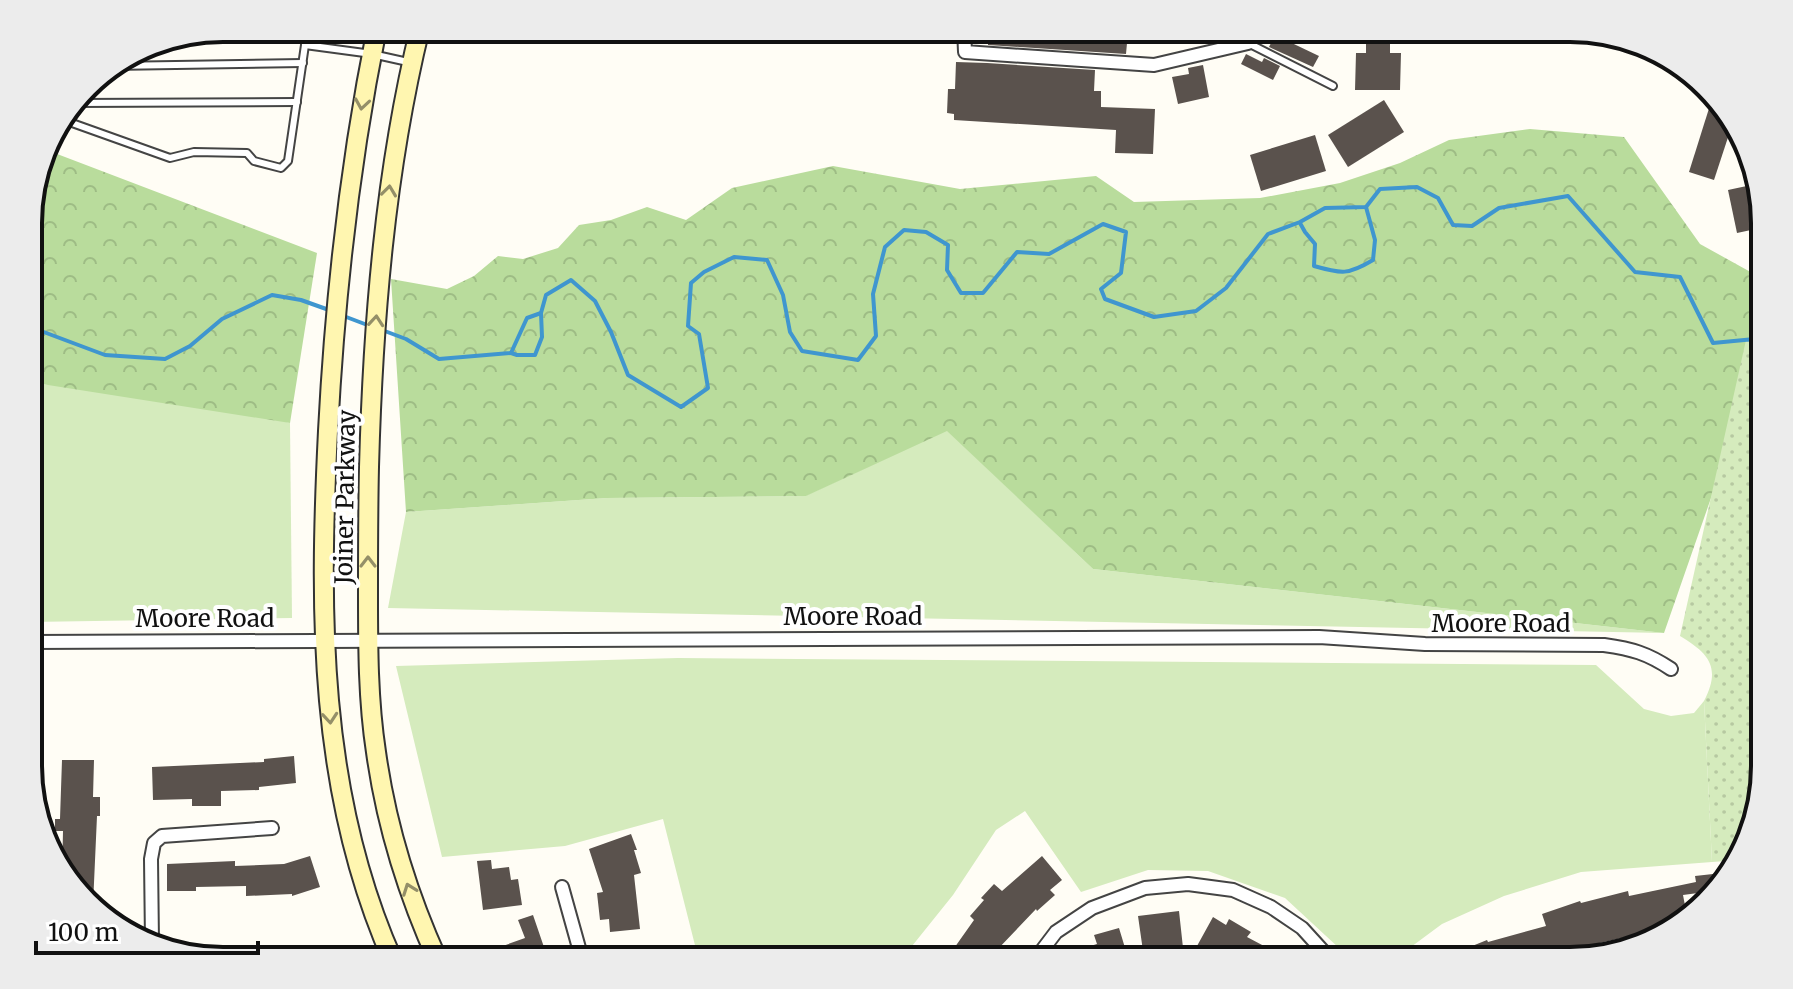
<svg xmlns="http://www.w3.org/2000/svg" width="1793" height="989" viewBox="0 0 1793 989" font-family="Merriweather,serif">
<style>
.grass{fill:#d5ebbd}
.forest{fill:url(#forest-crowns)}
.park{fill:url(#park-dots)}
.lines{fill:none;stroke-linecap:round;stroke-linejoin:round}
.stream{stroke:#3f96cf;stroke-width:4}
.building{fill:#5a524d}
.service-casing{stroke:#444;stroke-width:10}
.minor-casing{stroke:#444;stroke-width:16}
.secondary-casing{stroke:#333;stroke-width:22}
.service{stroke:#fff;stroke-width:6}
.minor{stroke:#fff;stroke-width:12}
.secondary{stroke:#fff6b0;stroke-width:18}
.oneway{stroke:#948f68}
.labels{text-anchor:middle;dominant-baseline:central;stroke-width:8;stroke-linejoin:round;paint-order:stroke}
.street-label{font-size:24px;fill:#111;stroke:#fff}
.rim{fill:none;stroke:#111;stroke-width:4}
</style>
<defs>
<pattern id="forest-crowns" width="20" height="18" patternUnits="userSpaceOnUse" patternTransform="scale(2)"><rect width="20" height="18" fill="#b9dc9c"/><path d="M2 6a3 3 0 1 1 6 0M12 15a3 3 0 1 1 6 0" fill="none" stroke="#9ebc85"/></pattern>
<pattern id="park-dots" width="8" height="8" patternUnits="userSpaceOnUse" patternTransform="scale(2)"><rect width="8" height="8" fill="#d5ebbd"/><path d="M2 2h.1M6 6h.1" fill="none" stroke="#b6c8a1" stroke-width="1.8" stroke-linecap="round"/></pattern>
</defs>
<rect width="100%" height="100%" fill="#fffdf5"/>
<g class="grass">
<polygon points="30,354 290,423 292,618 30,622"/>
<polygon points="947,430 1093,569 1664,633 388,608 406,512 607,498 805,496"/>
<polygon points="678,658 1596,665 1644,709 1671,716 1694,713 1704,701 1712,862 1581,872 1504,896 1442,924 1392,961 1353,961 1285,898 1208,871 1148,870 1081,892 1025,811 996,830 953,895 900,961 699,961 663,819 565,846 442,857 396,666"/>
</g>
<g class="forest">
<polygon points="1530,129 1624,137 1700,244 1765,280 1765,343 1664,633 1093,569 947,431 806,496 607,498 406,512 391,279 447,289 474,276 498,256 523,259 558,248 579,225 611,220 647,207 686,220 732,188 833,166 960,189 1096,176 1134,202 1260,198 1340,183 1400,163 1449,140"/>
<polygon points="44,149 317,253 290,423 48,385 30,380 30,198"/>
</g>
<path class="park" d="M1765,338V778L1740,860L1712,862L1704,701C1721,668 1710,654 1680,636L1746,340Z"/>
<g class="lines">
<g class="stream">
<path d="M1300,223L1305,232L1315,244L1314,266C1342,274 1348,275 1373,260L1375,240L1366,207"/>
<polyline points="341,315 370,326"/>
<polyline points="30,324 41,331 105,355 165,359 190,346 222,319 272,295 301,300 329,310"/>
<polyline points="382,330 406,339 439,359 511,353 527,318 541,313 546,295 571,280 595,301 611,332 628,375 681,407 708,388 699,334 688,326 691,283 704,272 734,257 767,260 783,295 790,332 802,351 858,360 876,336 873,294 885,247 904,230 926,232 948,245 947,270 961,293 983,293 1017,252 1049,254 1103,224 1126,232 1121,273 1101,289 1105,299 1154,317 1196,311 1226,288 1268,234 1300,222 1325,208 1366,207 1380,189 1417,187 1438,198 1453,225 1472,226 1499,208 1568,196 1635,272 1680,277 1713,343 1765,338"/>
<polyline points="511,353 517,355 535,355 542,337 541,313"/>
</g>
</g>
<g class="building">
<polygon points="1366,28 1390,28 1390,53 1401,53 1400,90 1355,90 1356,53 1366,53"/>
<polygon points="988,34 1127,43 1126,54 988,45"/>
<polygon points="1275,35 1319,56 1313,67 1269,47"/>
<polygon points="1246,54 1262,62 1264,58 1280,66 1273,80 1241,64"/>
<polygon points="956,62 987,63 1095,70 1094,91 1101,91 1101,107 1155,109 1153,154 1115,153 1116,130 954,120 954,114 947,113 948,89 955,89"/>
<polygon points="1203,65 1209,97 1178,104 1172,77 1189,74 1188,68"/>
<polygon points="1384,100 1404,132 1348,167 1328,135"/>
<polygon points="1711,102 1721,105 1732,115 1734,119 1714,180 1689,172"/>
<polygon points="1315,135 1326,171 1261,191 1250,155"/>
<polygon points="1756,184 1765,210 1765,227 1737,233 1728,190"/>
<polygon points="294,756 296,783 259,787 259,790 221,791 221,806 192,806 192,799 153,800 152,767 264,762 264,759"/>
<polygon points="62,760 94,760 93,797 100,797 100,816 97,816 93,905 62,876 63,831 55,831 55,819 60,819"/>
<polygon points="631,834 637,850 634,850 641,873 634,875 640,929 610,932 609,919 600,920 597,893 603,892 589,849"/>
<polygon points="310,856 320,887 292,896 292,894 246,896 246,886 196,887 196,891 167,891 167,864 235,861 235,866 284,864"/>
<polygon points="1042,856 1062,880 1050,890 1055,895 1037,911 1036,909 996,951 999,953 994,961 945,961 974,920 970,916 984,900 981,898 994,884 1002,891"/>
<polygon points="491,860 492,869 509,867 511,880 518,879 522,905 483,910 477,861"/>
<polygon points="1731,872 1713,891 1683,895 1687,916 1674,919 1675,926 1595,944 1596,947 1577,953 1575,947 1544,957 1545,961 1504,961 1502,951 1475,961 1435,961 1487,940 1488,942 1546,926 1542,914 1580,901 1581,903 1628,891 1629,896 1696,882 1695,876"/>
<polygon points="1179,911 1184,957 1167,959 1166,955 1144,958 1138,916"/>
<polygon points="533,915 546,953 523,961 505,961 500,947 525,938 518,920"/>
<polygon points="1213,917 1226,925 1229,919 1251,932 1247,937 1292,961 1223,961 1197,946"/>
<polygon points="1119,928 1129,961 1088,961 1084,948 1097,944 1094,935"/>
</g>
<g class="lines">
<g class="service-casing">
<g id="service">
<polyline points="1248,43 1333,86"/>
<polyline points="305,45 372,54 408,62"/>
<polyline points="111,66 303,63"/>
<polyline points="74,103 297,102"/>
<polyline points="65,114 72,123 170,158 194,152 247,153 254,161 281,168 288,161 305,45 304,28"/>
</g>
</g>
<g class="minor-casing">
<g id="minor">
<polyline points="964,28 965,52 1154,65 1248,43 1247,28"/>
<path d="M30,642L1319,637L1425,644L1604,645C1632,649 1647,653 1671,669"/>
<polyline points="30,781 37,791 36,809"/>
<polyline points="562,887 579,948 586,961"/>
<polyline points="152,942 151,859 154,843 162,836 272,828"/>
<polyline points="1034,961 1056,932 1092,908 1145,888 1188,884 1233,890 1271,907 1302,928 1332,961"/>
</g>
</g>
<g class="secondary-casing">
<g id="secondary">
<path d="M377,28C350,161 335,295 328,431C319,611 318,793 393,961"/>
<path d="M420,28C385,172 373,320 369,467C368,510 368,552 368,595C368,647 368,700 376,752C386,824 408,895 438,961"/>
</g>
</g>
<use href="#service" class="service"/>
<use href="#minor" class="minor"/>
<use href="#secondary" class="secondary"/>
</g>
<defs><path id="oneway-chevron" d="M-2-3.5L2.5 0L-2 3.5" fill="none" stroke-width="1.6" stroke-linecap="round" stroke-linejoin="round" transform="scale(2)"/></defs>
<g class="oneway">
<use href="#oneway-chevron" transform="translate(362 104) rotate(99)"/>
<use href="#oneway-chevron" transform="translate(389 191) rotate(-83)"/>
<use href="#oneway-chevron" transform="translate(376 321) rotate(-85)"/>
<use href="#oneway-chevron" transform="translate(368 562) rotate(-90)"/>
<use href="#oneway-chevron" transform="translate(330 718) rotate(85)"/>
<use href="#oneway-chevron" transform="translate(409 889) rotate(-110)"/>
</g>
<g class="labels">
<g class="street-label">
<text transform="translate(345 497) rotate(-89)">Joiner Parkway</text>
<text x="853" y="616">Moore Road</text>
<text x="205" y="618">Moore Road</text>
<text x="1501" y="623">Moore Road</text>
</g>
</g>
<path d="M0 0H1793V989H0ZM223 42H1570A181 181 0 0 1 1751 223V766A181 181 0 0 1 1570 947H223A181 181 0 0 1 42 766V223A181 181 0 0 1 223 42Z" fill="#ececec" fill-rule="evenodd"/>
<path class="rim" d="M223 42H1570A181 181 0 0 1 1751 223V766A181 181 0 0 1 1570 947H223A181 181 0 0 1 42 766V223A181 181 0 0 1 223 42Z"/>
<path d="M36 941v12h222v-12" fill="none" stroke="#111111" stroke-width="4"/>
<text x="48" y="941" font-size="24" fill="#111111" stroke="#ffffff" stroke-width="6" paint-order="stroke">100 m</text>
</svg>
